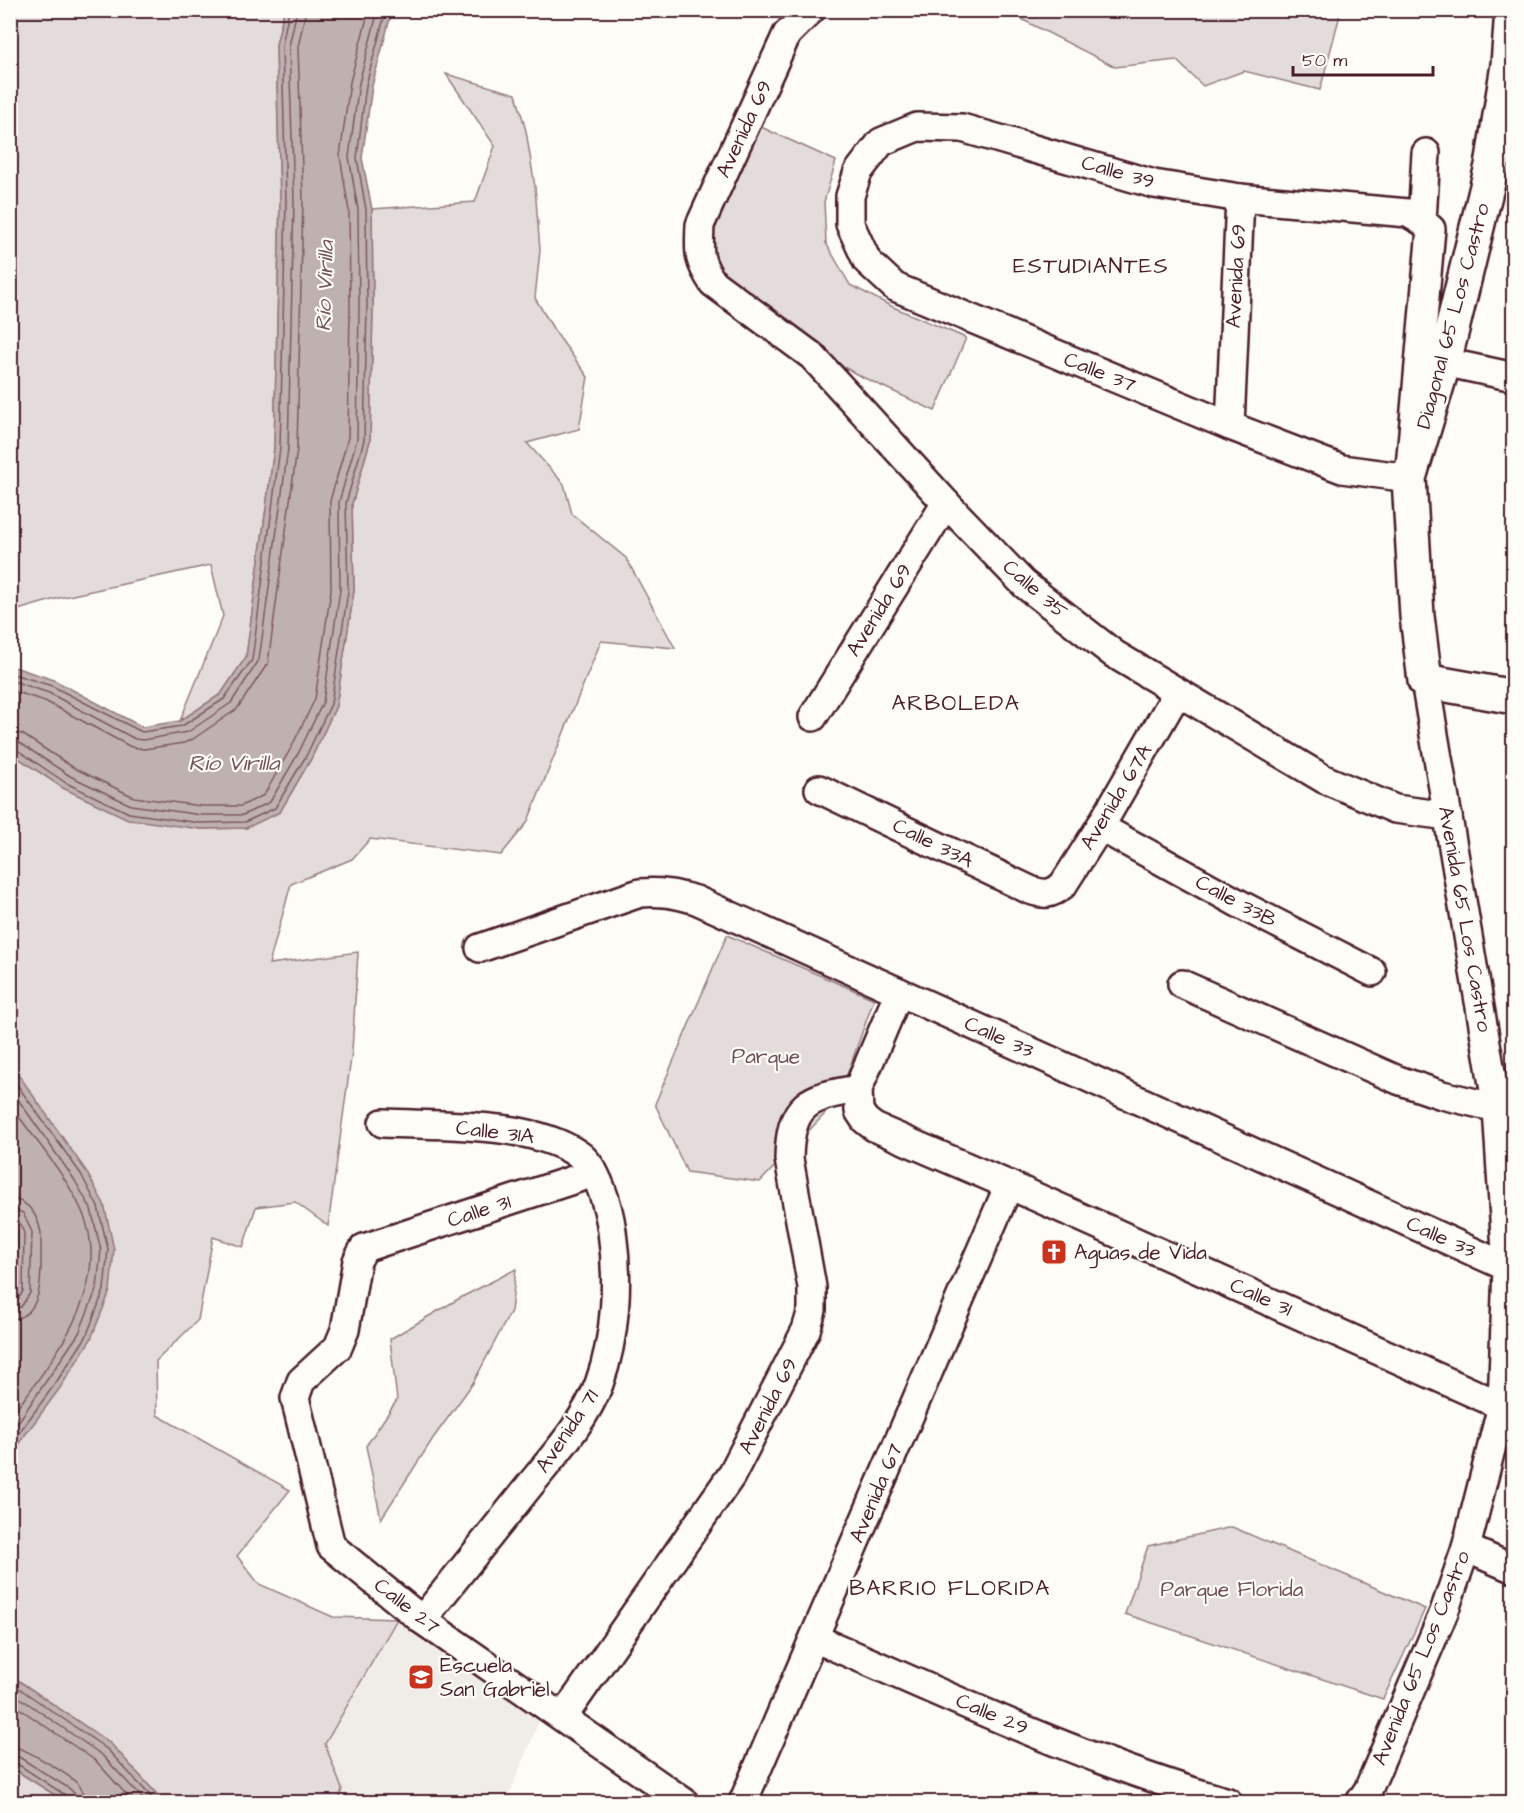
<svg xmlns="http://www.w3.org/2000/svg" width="1524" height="1813" viewBox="0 0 1524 1813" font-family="'Architects Daughter',sans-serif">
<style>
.built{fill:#f0ece8}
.green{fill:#e3dcda;stroke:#967e82;stroke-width:1.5}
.water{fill:#c0b1b1;stroke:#91777b;stroke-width:1.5}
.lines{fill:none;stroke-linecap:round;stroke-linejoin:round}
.shore{stroke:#795961;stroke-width:1.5}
.minor-casing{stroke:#4a1f2b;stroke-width:32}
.major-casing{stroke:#4a1f2b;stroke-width:38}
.minor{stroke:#fdfcf7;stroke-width:27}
.major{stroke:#fdfcf7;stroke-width:33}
.labels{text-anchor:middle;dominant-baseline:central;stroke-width:4.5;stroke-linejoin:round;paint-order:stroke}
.street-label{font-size:21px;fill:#4a1f2b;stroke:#fdfcf7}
.park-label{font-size:21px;fill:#704e57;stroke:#fdfcf7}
.poi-label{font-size:21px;fill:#4a1f2b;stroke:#fdfcf7;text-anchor:start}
.neighbourhood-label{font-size:22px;letter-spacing:1.5px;fill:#4a1f2b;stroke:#fdfcf7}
.water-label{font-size:22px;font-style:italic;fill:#73525a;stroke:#fdfcf7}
</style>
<rect width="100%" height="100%" fill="#fdfcf7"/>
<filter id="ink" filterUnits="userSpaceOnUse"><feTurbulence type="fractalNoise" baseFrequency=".0167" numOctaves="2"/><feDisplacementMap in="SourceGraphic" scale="12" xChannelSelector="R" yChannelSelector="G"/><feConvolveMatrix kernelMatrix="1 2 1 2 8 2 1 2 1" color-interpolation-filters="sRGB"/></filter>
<g filter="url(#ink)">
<polygon class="built" points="397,1619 540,1719 506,1802 339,1802 342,1789 325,1744"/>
<g class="green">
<polygon points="11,11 284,11 276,45 280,201 274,448 246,657 221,694 180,721 223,616 211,565 59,598 11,612"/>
<polygon points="1024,11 1024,10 1341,11 1320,90 1244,71 1203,86 1176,60 1115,67 1023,20"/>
<polygon points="446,74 516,94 526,131 535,187 540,250 535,298 554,330 588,377 579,429 527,443 564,484 572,514 626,558 675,648 601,641 527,823 501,855 370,839 352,859 291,884 269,964 358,952 352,1051 328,1226 295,1202 256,1207 243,1247 213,1237 198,1320 156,1361 157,1415 290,1490 237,1556 259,1584 333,1617 397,1619 325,1744 342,1789 339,1802 164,1802 111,1744 11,1675 11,1454 21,1442 44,1115 11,1064 11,753 63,788 200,829 246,828 280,812 311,759 336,706 354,591 352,504 370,441 373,307 372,209 475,202 495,146"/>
<polygon points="761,127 836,161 824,202 826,243 850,285 893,307 966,338 935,411 856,374 792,336 735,290 712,260 710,241 717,220"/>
<polygon points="727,935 874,999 838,1100 760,1182 687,1172 655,1104"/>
<polygon points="10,1217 18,1233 17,1291 11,1300"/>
<polygon points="516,1269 511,1311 473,1383 434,1437 381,1519 366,1446 397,1400 390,1339 460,1298"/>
<polygon points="1232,1527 1425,1609 1383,1699 1125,1614 1148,1546"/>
<polygon points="10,1767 66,1802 11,1802"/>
</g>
<g class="water">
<polygon points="284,11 392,11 372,86 362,158 372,209 373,307 370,441 352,504 354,591 336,706 311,759 280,812 246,828 200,829 128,819 63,788 11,753 11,666 54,680 142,727 180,721 221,694 246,657 274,448 280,201 276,45"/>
<polygon points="11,1064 86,1171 104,1204 114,1249 110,1291 91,1339 60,1388 11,1454 10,1300 17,1291 18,1233 10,1216"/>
<polygon points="10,1675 111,1744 164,1802 66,1802 11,1767"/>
</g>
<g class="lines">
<g class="shore">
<polyline points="10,673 52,686 142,732 182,726 224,699 252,660 280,448 286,201 282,45 289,10"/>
<polyline points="10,680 49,693 135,739 143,740 188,732 231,703 259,660 288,449 294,201 289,46 297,10"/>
<polyline points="10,690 45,701 131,747 144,749 184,743 193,739 237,709 268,663 297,449 303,200 298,47 306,10"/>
<polyline points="10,732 22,734 74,768 134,797 201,806 241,806 264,795 291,748 315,699 331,590 330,501 348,438 350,307 349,211 340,156 350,82 369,10"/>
<polyline points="10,741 20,743 70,776 131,805 201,815 243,815 270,802 299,752 323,702 340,590 339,502 357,439 359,307 358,210 349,157 359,83 378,10"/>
<polyline points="10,748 16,749 66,783 129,813 200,823 245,822 275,808 306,756 331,704 348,591 346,503 364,440 367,307 366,210 357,158 366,85 386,10"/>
<polyline points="10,1075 81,1174 98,1207 108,1249 104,1290 86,1337 55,1384 10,1445"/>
<polyline points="10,1088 74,1179 91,1209 101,1250 97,1288 79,1333 10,1434"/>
<path d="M10,1104C34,1139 65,1173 82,1211C115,1287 52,1360 10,1418"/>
<path d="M10,1199C29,1200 38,1216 41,1233C40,1259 49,1318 10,1319"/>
<polyline points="10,1208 23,1213 32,1232 30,1293 21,1307 10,1310"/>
<polyline points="10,1216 18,1219 24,1233 23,1291 17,1301 10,1303"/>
<polyline points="10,1682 107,1749 156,1802"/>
<polyline points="10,1691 102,1755 146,1802"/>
<polyline points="10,1702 96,1761 133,1802"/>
<path d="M10,1746C23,1746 69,1775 78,1784C83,1790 85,1796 85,1802"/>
<polyline points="10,1755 19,1757 70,1789 75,1794 76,1802"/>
<polyline points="10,1762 16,1763 65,1795 68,1802"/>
</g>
<g class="minor-casing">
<g id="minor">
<path d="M811,10L787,34L700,225C699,252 697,259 713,283L812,356L946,503L1024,584L1114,654L1324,779L1395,809L1448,816"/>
<polyline points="1422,221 1408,213 1240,198 1154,184 962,128 917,127 881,142 858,172 850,196 850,224 867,261 895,287 1230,426 1342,469 1409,478 1431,229 1422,221 1426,153"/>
<polyline points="1444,362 1514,377"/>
<polyline points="1230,426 1240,198"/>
<polyline points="813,717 946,503"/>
<path d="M819,789L1030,890C1044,895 1051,895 1063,885L1100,827L1177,693"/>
<polyline points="1100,827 1247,908 1372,972"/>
<path d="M480,948L640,893C660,891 676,894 696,900L1507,1267"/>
<polyline points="1182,984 1398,1080 1442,1095 1497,1108"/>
<polyline points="899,992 858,1089 859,1111 865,1120 874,1127 1009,1185 1502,1406"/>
<path d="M383,1123C441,1126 529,1121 578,1154C598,1167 609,1209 612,1231C619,1280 616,1337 599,1384C585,1421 555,1454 530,1485C494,1530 458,1575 422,1620"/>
<polyline points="594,1173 364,1248 357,1261 345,1330 338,1347 301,1381 295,1398 331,1546 422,1620 684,1802"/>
<polyline points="1466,1548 1514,1569"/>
<path d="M814,1638C950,1696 1086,1762 1228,1802"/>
<path d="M563,1717L731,1476L806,1330L812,1310V1287L789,1159C790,1103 808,1097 858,1089"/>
<polyline points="743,1802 1009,1185"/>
<polyline points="1360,1802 1368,1790 1444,1612 1466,1548 1502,1406 1507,1267 1497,1108 1425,681"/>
</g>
</g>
<g class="major-casing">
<polyline id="major" points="1512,10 1508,65 1492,166 1444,362 1409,478 1417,616 1425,681 1514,697"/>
</g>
<use href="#minor" class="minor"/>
<use href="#major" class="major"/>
</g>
</g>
<defs>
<g id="church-square" transform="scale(1.35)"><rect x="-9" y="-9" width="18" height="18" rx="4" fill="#c8321e" stroke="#fdfcf7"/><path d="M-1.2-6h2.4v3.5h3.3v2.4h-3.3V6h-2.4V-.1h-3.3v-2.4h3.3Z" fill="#fff"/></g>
<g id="school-square" transform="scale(1.35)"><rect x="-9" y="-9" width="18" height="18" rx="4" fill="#c8321e" stroke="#fdfcf7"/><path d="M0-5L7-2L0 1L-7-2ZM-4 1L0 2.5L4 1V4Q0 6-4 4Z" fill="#fff"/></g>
</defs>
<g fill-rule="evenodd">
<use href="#church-square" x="1054" y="1252"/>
<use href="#school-square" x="421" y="1677"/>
</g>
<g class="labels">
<g class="street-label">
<text transform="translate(744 129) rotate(-65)">Avenida 69</text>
<text transform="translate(1118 172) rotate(16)">Calle 39</text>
<text transform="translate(1236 276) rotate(-87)">Avenida 69</text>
<text transform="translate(1453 316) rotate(-75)">Diagonal 65 Los Castro</text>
<text transform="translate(1100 372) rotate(22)">Calle 37</text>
<text transform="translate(1035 589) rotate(41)">Calle 35</text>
<text transform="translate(879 610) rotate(-58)">Avenida 69</text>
<text transform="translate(1116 797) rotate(-59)">Avenida 67A</text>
<text transform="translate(933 843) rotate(26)">Calle 33A</text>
<text transform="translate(1236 901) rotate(28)">Calle 33B</text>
<text transform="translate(1465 919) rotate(80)">Avenida 65 Los Castro</text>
<text transform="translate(999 1037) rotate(24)">Calle 33</text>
<text transform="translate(495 1132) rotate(7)">Calle 31A</text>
<text transform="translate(479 1211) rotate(-18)">Calle 31</text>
<text transform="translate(1441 1237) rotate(24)">Calle 33</text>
<text transform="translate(1261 1297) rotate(24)">Calle 31</text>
<text transform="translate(768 1406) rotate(-63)">Avenida 69</text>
<text transform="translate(567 1431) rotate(-56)">Avenida 71</text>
<text transform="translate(876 1493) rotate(-67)">Avenida 67</text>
<text transform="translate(407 1606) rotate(38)">Calle 27</text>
<text transform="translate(1421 1658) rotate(-68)">Avenida 65 Los Castro</text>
<text transform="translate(992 1714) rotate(23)">Calle 29</text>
</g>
<g class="park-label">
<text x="766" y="1056">Parque</text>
<text x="1232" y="1589">Parque Florida</text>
</g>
<g class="poi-label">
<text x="1074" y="1252">Aguas de Vida</text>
<text x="440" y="1665">Escuela<tspan x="440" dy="24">San Gabriel</tspan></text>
</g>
<g class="neighbourhood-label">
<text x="1091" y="266">ESTUDIANTES</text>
<text x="956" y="703">ARBOLEDA</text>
<text x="950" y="1588">BARRIO FLORIDA</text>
</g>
<g class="water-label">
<text transform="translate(325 286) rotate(-88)">Río Virilla</text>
<text x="234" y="763">Río Virilla</text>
</g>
</g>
<rect width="1524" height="1813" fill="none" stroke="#fdfcf7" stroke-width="36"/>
<rect x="18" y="18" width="1488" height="1777" fill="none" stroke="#4a1f2b" stroke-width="2" filter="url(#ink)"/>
<path d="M1293 66v9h140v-9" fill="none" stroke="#4a1f2b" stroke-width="3"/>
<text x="1302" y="66" font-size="18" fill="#4a1f2b" stroke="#fdfcf7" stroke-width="4.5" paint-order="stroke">50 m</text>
</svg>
